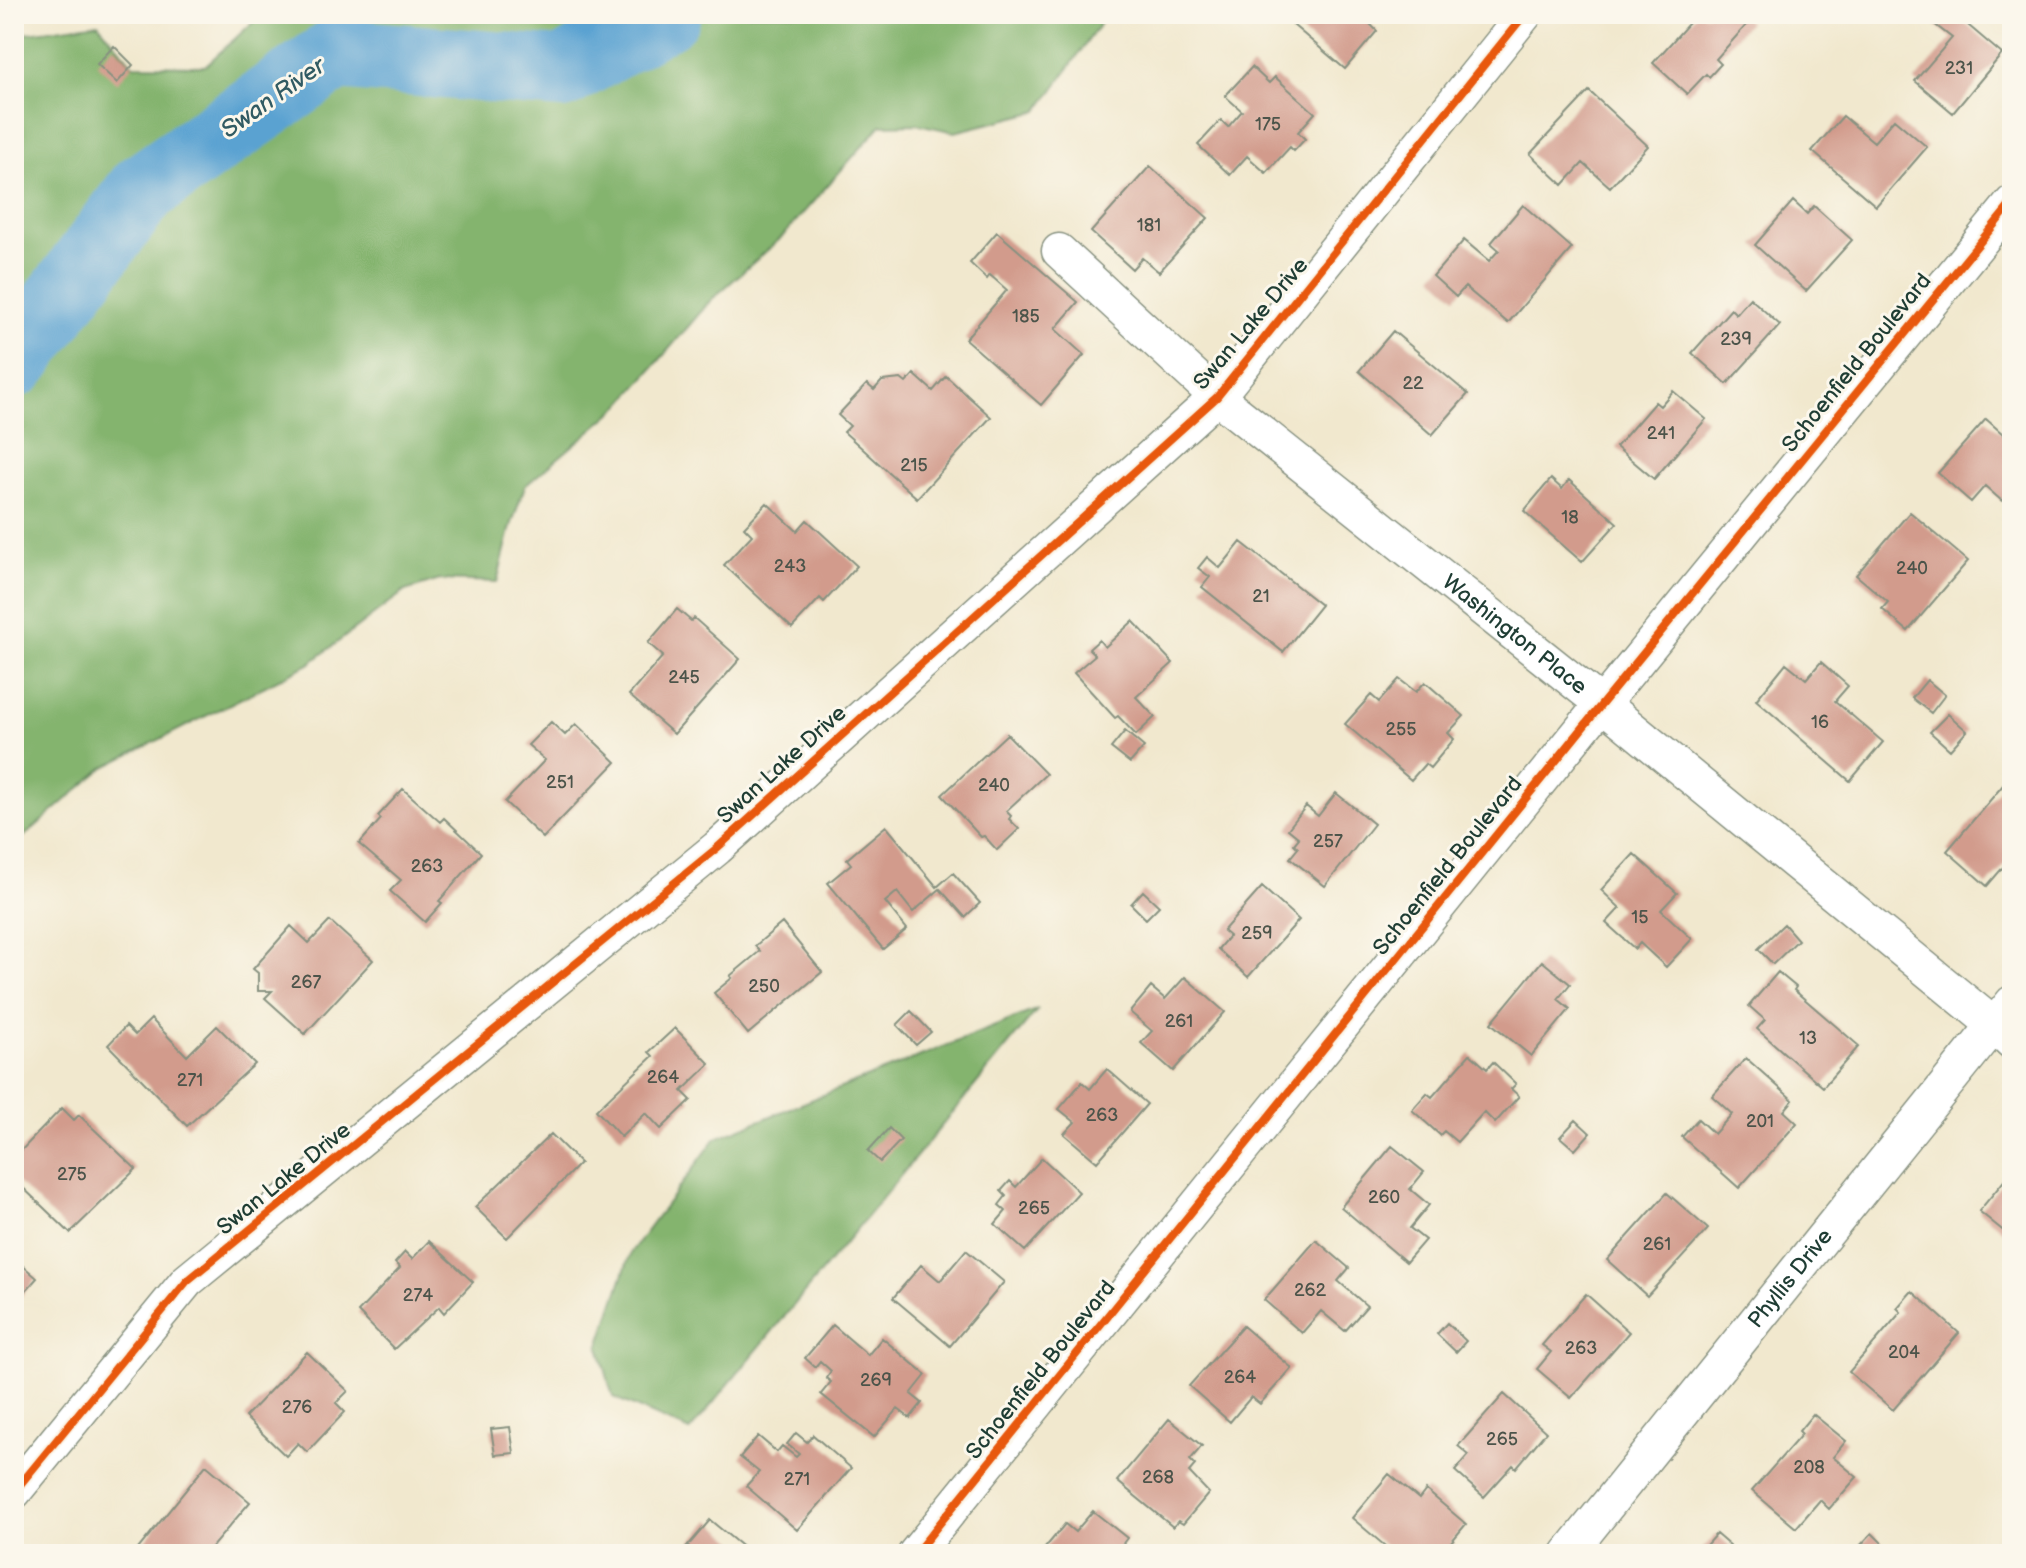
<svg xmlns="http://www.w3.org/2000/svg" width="2026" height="1568" font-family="'Balsamiq Sans',sans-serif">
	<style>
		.forest { fill: #84b46e; stroke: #527851; stroke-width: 2 }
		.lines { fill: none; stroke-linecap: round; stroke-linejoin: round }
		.river { stroke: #5aa2d1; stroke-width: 72 }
		.building { fill: #d29b8c }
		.minor-casing { stroke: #889281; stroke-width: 37 }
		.minor { stroke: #fff; stroke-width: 34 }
		.cycleway-casing { stroke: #fbf7ec; stroke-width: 13 }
		.cycleway { stroke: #e8590c; stroke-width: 8 }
		.labels { text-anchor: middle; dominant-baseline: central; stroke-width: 6; stroke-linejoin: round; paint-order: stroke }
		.number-label { font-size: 18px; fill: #4c544a }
		.street-label { font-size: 22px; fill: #1f3d34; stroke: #fbf7ec }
		.water-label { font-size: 24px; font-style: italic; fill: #315b63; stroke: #fbf7ec }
	</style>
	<rect width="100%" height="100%" fill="#fbf7ec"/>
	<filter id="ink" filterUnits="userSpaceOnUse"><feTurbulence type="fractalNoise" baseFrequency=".0125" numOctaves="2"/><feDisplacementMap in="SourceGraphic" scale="16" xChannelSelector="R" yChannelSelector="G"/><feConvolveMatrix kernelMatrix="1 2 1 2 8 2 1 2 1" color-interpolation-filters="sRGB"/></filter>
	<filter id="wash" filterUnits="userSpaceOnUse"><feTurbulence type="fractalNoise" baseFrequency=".006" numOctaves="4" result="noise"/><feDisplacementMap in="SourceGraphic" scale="32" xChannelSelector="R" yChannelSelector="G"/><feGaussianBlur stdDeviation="1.8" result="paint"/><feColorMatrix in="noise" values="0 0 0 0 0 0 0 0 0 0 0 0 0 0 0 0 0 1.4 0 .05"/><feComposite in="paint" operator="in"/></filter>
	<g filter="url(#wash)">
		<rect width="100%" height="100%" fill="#f1e8ce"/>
		<path class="forest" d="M262,14H1107L1038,111L955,132L918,124L881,125L781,238L711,300L621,405L525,486L511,526L497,582L440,580L405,591L309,664L103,768L14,845V35L98,23L133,65L205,66Z
			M1038,1009L690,1431L613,1397L599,1346L631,1252L716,1138Z"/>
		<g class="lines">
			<path class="river" d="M14,362L143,189L336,54L562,73L665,14"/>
		</g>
		<g id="blocks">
			<path class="building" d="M1280,14H1378L1370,24L1377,31L1345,69Z
				M1697,14H1740L1749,22L1716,59L1721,64L1709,77L1706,74L1687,94L1653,63Z
				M1941,14H1955L2002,54L1953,113L1915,81L1952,38L1933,23Z
				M114,46L133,65L117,83L97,64Z
				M1252,67L1269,83L1275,77L1315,113L1298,132L1305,139L1294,151L1290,147L1266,173L1247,156L1230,175L1198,145L1221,120L1228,127L1242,111L1225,96Z
				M1589,91L1648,146L1610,187L1583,163L1563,185L1530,154Z
				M1843,116L1874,142L1894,119L1927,147L1876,206L1812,151Z
				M1150,166L1208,218L1159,272L1142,258L1132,269L1091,232Z
				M1793,201L1807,214L1814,206L1852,240L1806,291L1755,245Z
				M1523,205L1572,248L1508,323L1465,287L1456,297L1433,276L1464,240L1489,261L1499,250L1491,243Z
				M997,232L1078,302L1055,329L1084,355L1041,405L965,339L1007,290L990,275L987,279L970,263Z
				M1750,298L1780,325L1727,384L1692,353L1731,309L1736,314Z
				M1393,331L1468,394L1432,435L1359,371Z
				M914,374L933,391L946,376L991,417L917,498L844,432L850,426L838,415L867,384L874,390L882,381L901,379L906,383Z
				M1673,391L1706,419L1654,479L1616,447L1655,402L1660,406Z
				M1986,419L2012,442V490L2002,501L1985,486L1971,502L1938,473Z
				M1551,479L1562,489L1569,480L1617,523L1582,562L1524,511Z
				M767,503L797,531L807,520L857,566L824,602L820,598L792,628L724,565L752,535L744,527Z
				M1910,512L1968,561L1908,631L1882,609L1888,602L1856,575Z
				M1241,542L1321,605L1283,652L1202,587L1210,577L1198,568L1207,557L1220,568Z
				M677,609L691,621L694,618L740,659L674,734L629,695L663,656L648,643Z
				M1133,621L1173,663L1136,697L1155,717L1136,735L1118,716L1115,718L1074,673L1095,655L1089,649L1099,640L1105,647Z
				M1821,662L1848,686L1835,701L1883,742L1850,781L1756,700L1786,663L1806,679Z
				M1399,679L1416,692L1425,682L1464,716L1448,733L1454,739L1430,768L1425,764L1411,780L1345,724L1371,695L1379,702Z
				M1927,680L1945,695L1931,713L1912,698Z
				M1948,714L1967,731L1950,750L1930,732Z
				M551,722L565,735L576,724L616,762L543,838L505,802L545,760L528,745Z
				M1125,731L1144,747L1130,763L1111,748Z
				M1007,734L1046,774L1006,811L1011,816L1009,819L1019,829L997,850L984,836L981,837L942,795Z
				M2009,778L2012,781V857L1987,886L1947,851Z
				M403,789L440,822L444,818L481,853L439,901L442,903L425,922L390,891L401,880L359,844L381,819L378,816Z
				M1336,793L1374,824L1325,886L1290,858L1298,848L1294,844L1299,838L1288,829L1306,806L1318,816Z
				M886,826L937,887L953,873L980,903L965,917L940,889L913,912L897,892L885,902L907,929L883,949L828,883L851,864L847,859Z
				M1634,854L1677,893L1661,910L1692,939L1666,967L1640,943L1635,949L1606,923L1620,908L1601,890Z
				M1262,887L1299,920L1248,977L1218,949L1229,936L1223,931Z
				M1143,891L1159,906L1146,919L1131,904Z
				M330,921L373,960L305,1034L265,998L272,991H258V973L253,969L291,926L309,943Z
				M782,923L822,972L748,1034L714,993L732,978L730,976L760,951L755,946Z
				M1784,924L1798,940L1773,964L1758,949Z
				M1542,961L1570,984L1558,999L1570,1009L1531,1056L1491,1023Z
				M1778,972L1796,987L1794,990L1859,1046L1823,1087L1757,1029L1765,1020L1749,1006Z
				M1185,977L1225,1012L1173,1071L1141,1043L1152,1031L1130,1012L1151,987L1165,999Z
				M911,1011L931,1032L916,1045L897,1025Z
				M151,1019L187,1056L217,1026L255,1064L187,1126L108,1045L126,1026L135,1035Z
				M675,1028L710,1064L682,1091L691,1100L661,1129L646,1113L621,1137L596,1110L653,1056L649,1052Z
				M1470,1054L1487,1069L1493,1062L1516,1084L1511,1089L1519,1096L1495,1123L1484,1112L1457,1142L1444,1131L1440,1135L1412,1110L1427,1093L1432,1097Z
				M1746,1058L1793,1100L1784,1111L1797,1123L1739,1188L1682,1137L1698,1119L1714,1134L1732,1114L1712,1096Z
				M1107,1069L1147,1104L1097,1162L1064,1134L1075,1122L1059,1109L1082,1082L1090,1089Z
				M62,1108L74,1120L79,1115L136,1169L70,1233L14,1179V1158Z
				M1576,1120L1590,1133L1575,1150L1560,1137Z
				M889,1128L901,1140L880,1162L868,1151Z
				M551,1134L580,1163L507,1238L475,1207Z
				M1392,1146L1424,1172L1410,1189L1429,1205L1410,1228L1425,1240L1406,1262L1341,1207Z
				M1042,1158L1079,1192L1025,1251L995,1224L1006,1211L999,1205L1006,1196L1001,1191L1010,1181L1016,1187Z
				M2012,1171V1238L1979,1211Z
				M1667,1193L1708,1229L1647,1296L1607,1260Z
				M1316,1240L1349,1268L1338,1281L1367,1306L1345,1331L1321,1311L1302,1333L1264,1300Z
				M429,1241L473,1282L444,1313L439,1307L394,1349L358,1312L400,1268L395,1263L405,1252L412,1259Z
				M966,1250L1004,1282L950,1346L893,1298L921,1265L940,1281Z
				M14,1258L37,1278L14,1304Z
				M1912,1291L1959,1333L1893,1410L1849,1372L1901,1312L1897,1308Z
				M1586,1294L1629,1332L1571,1398L1537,1369L1551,1352L1542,1345Z
				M1447,1323L1466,1341L1456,1352L1437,1334Z
				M833,1325L868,1355L882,1338L926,1375L911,1394L922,1403L910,1418L898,1409L874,1437L821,1394L831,1382L826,1378L831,1371L820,1361L815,1367L805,1358Z
				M1243,1326L1292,1368L1260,1404L1251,1397L1230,1422L1189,1386Z
				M307,1352L348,1391L336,1403L345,1412L307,1452L298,1443L286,1456L245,1417Z
				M1504,1394L1546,1432L1516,1468L1513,1465L1484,1497L1455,1471L1469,1455L1458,1446Z
				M1813,1414L1846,1441L1833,1457L1857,1477L1829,1509L1820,1500L1796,1528L1752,1491L1802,1434L1799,1431Z
				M1169,1419L1202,1446L1190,1460L1195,1465L1189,1472L1209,1493L1183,1524L1178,1521L1173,1527L1117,1481Z
				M510,1427L514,1453L495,1455L491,1429Z
				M796,1433L807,1442L813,1435L851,1468L797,1530L746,1486L759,1472L740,1457L758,1436L777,1452L782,1446L796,1457L799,1454L787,1444Z
				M206,1465L250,1502L206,1554H134Z
				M1389,1474L1419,1499L1426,1490L1466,1524L1451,1542L1458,1549L1454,1554H1388L1391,1551L1352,1518Z
				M1093,1511L1127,1538L1115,1554H1052L1045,1548L1065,1524L1075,1532Z
				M710,1520L751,1554H681Z
				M1872,1533L1884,1545L1875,1554H1862L1857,1549Z
				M1716,1534L1739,1554H1698Z"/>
		</g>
	</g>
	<g filter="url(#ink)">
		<use href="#blocks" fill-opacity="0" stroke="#889281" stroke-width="2"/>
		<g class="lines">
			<defs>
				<g id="minor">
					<path id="s1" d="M1059,251L1217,397L1602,704L1994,1025L2012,1042"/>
					<path d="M14,1492L187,1281L717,848L1217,397L1525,14"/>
					<path d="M915,1554L1602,704L2012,203"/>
					<path id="s2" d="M1568,1554L2012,1003"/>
				</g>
			</defs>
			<use href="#minor" class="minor-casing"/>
			<use href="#minor" class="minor"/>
			<defs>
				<path id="cycleway" d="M14,1492L187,1281L717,848L1217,397L1525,14
					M915,1554L1602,704L2012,203"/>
			</defs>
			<use href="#cycleway" class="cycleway-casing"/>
			<use href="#cycleway" class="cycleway"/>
		</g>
	</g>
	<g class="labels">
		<g class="number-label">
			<text x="1959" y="68">231</text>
			<text x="1268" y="124">175</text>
			<text x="1149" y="225">181</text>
			<text x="1026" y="316">185</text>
			<text x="1736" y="339">239</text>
			<text x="1413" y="383">22</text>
			<text x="1661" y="433">241</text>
			<text x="914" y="465">215</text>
			<text x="1570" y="517">18</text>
			<text x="790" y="566">243</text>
			<text x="1912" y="568">240</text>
			<text x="1261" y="596">21</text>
			<text x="684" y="677">245</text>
			<text x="1820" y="722">16</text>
			<text x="1401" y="729">255</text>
			<text x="560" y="782">251</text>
			<text x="994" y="785">240</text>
			<text x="1328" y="841">257</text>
			<text x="427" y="866">263</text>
			<text x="1640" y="917">15</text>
			<text x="1257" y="933">259</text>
			<text x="306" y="982">267</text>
			<text x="764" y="986">250</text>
			<text x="1179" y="1021">261</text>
			<text x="1808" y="1038">13</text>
			<text x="663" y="1077">264</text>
			<text x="190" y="1080">271</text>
			<text x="1102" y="1115">263</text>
			<text x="1760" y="1121">201</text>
			<text x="72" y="1174">275</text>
			<text x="1384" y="1197">260</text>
			<text x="1034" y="1208">265</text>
			<text x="1657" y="1244">261</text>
			<text x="1310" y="1290">262</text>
			<text x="418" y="1295">274</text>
			<text x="1581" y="1348">263</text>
			<text x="1904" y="1352">204</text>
			<text x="1240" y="1377">264</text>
			<text x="876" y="1380">269</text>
			<text x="297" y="1407">276</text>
			<text x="1502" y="1439">265</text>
			<text x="1809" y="1467">208</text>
			<text x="1158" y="1477">268</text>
			<text x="797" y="1479">271</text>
		</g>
		<g class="street-label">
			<text transform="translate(1251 324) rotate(-50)">Swan Lake Drive</text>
			<text transform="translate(1857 363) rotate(-51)">Schoenfield Boulevard</text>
			<text stroke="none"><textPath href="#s1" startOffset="596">Washington Place</textPath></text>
			<text transform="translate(782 765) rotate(-42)">Swan Lake Drive</text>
			<text transform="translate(1448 866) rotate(-51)">Schoenfield Boulevard</text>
			<text transform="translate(284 1179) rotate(-39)">Swan Lake Drive</text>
			<text stroke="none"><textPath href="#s2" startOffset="354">Phyllis Drive</textPath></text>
			<text transform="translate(1041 1370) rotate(-51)">Schoenfield Boulevard</text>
		</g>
		<g class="water-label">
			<text transform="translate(273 98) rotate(-35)">Swan River</text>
		</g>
	</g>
	<rect width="2026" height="1568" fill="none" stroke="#fbf7ec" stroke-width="48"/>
</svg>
